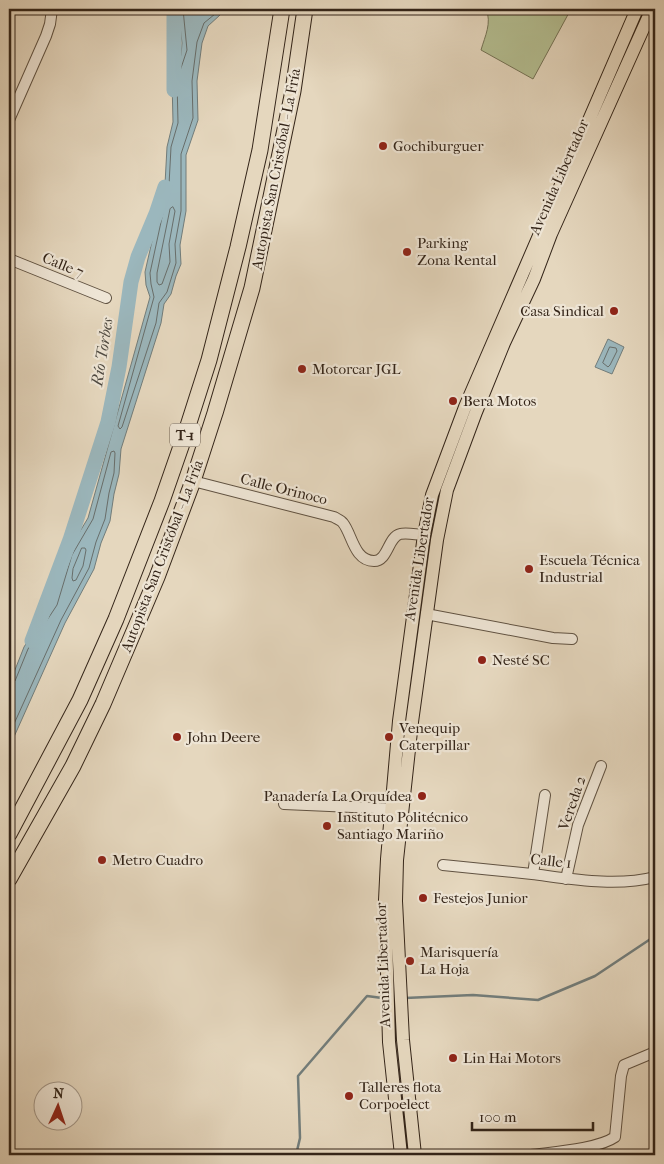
<svg xmlns="http://www.w3.org/2000/svg" width="664" height="1164" font-family="'IM FELL French Canon',serif">
	<style>
		.green { fill: #b4be91; stroke: #747255 }
		.water { fill: #9bb7bd; stroke: #727d7b }
		.lines { fill: none; stroke-linecap: round; stroke-linejoin: round }
		.shore { stroke: #686e6b; stroke-width: 1 }
		.stream { stroke: #727d7b; stroke-width: 2.5 }
		.river { stroke: #9bb7bd; stroke-width: 15 }
		.minor-casing { stroke: #605242; stroke-width: 12 }
		.major-casing { stroke: #342519; stroke-width: 14 }
		.highway-casing { stroke: #342519; stroke-width: 17 }
		.minor { stroke: #eee5d5; stroke-width: 10 }
		.major { stroke: #e5d7be; stroke-width: 12 }
		.highway { stroke: #e5d7be; stroke-width: 15 }
		.poi-dot { fill: #8f2418; stroke: #eee5d5; stroke-width: 2 }
		.labels { text-anchor: middle; dominant-baseline: central; stroke-width: 4.5; stroke-linejoin: round; paint-order: stroke }
		.shield { fill: #eee5d5; stroke: #6c5f51; stroke-width: 1 }
		.shield-label { font-size: 14px; font-weight: bold; fill: #342519 }
		.poi-label { font-size: 15px; fill: #342519; stroke: #eee5d5; text-anchor: start }
		.street-label { font-size: 15px; fill: #342519; stroke: #eee5d5 }
		.water-label { font-size: 16px; font-style: italic; fill: #4e4a42; stroke: #eee5d5 }
	</style>
	<rect width="100%" height="100%" fill="#e5d7be"/>
	<filter id="stains"><feTurbulence type="fractalNoise" baseFrequency=".004" numOctaves="4"/><feColorMatrix values="0 0 0 0 .2 0 0 0 0 .09 0 0 0 0 .02 0 0 0 .5 -.17"/></filter>
	<radialGradient id="worn" r=".72"><stop offset=".6" stop-color="#630" stop-opacity="0"/><stop offset="1" stop-color="#630" stop-opacity=".3"/></radialGradient>
	<path class="green" d="M486,9H571L533,79L481,50C485,36 492,23 486,9Z"/>
	<path class="water" d="M178,9H219L220,15L208,26L202,43L197,81L198,120L186,155V211L180,245L181,264L176,276L171,294L164,304L161,323L121,449L119,474L114,494L110,521L101,543L94,569L65,623L9,748V685L24,647L52,602L67,553L88,518L150,297L146,285L145,272L165,184L167,147L173,122L172,80L181,55L182,43Z
		M608,339L624,347L612,374L595,367Z"/>
	<g class="lines">
		<path class="shore" d="M183,9L187,50L177,80L178,123L171,147L169,185L150,273L151,284L154,297L118,426L120,429L122,427L156,323L159,303L167,292L176,263L175,244L181,211V154L193,118L192,81L197,42L204,23L215,14V9
			M173,207L175,211L169,244L170,262L162,284L159,285L157,282V273L170,209Z
			M610,347L616,348L617,351L610,365L608,367L603,363Z
			M82,548H85L86,550L83,566L76,580L73,581L72,578L73,569Z
			M9,684L15,681L28,649L57,605L72,555L93,519L111,452L114,451L115,453L114,473L109,493L105,519L96,542L89,568L61,620L9,735"/>
		<path class="stream" d="M405,998L473,995L538,1000L595,976L655,936
			M296,1155L300,1138L298,1076L367,996L382,998"/>
		<path class="river" d="M174,90V9
			M32,641L70,540L108,422L119,367L131,282L138,257L156,214L165,187"/>
		<defs>
			<path id="minor" d="M9,120L46,36L50,24L52,9
				M9,259L106,298
				M193,481L334,517C337,519 341,520 343,523C352,534 354,561 374,561C388,561 388,537 400,534C407,532 417,535 424,535
				M426,614L553,638L572,639
				M284,804L398,809
				M443,865C473,868 502,871 532,874C572,879 616,887 655,877
				M533,874L545,795
				M566,879L578,825L601,766
				M531,1155C553,1152 598,1149 615,1137L621,1076L624,1065L655,1052"/>
			<path id="major" d="M401,1155L389,1042L385,900L387,859L399,721L424,535L432,495L465,407L637,9
				M415,1155L403,1040L396,901L397,860L412,722L437,540L447,490L476,412L504,343L534,279L551,234L652,9"/>
			<path id="highway" d="M9,834L80,700L116,619L162,501L186,432L209,360L238,247L260,150L282,9
				M9,879L73,766L103,704L157,577L193,481L215,413L252,288L293,91L305,9"/>
		</defs>
		<use href="#minor" class="minor-casing"/>
		<use href="#major" class="major-casing"/>
		<use href="#highway" class="highway-casing"/>
		<use href="#minor" class="minor"/>
		<use href="#major" class="major"/>
		<use href="#highway" class="highway"/>
	</g>
	<g class="poi-dot">
		<circle cx="383" cy="146" r="5"/>
		<circle cx="407" cy="252" r="5"/>
		<circle cx="614" cy="311" r="5"/>
		<circle cx="302" cy="369" r="5"/>
		<circle cx="453" cy="401" r="5"/>
		<circle cx="529" cy="569" r="5"/>
		<circle cx="482" cy="660" r="5"/>
		<circle cx="177" cy="737" r="5"/>
		<circle cx="389" cy="737" r="5"/>
		<circle cx="422" cy="796" r="5"/>
		<circle cx="327" cy="826" r="5"/>
		<circle cx="102" cy="860" r="5"/>
		<circle cx="423" cy="898" r="5"/>
		<circle cx="410" cy="961" r="5"/>
		<circle cx="453" cy="1058" r="5"/>
		<circle cx="349" cy="1096" r="5"/>
	</g>
	<g class="labels">
		<rect class="shield" x="170" y="423.5" width="30" height="23" rx="4"/>
		<g class="shield-label">
			<text x="185" y="435">T-1</text>
		</g>
		<g class="poi-label">
			<text x="393" y="146">Gochiburguer</text>
			<text x="417" y="243">Parking<tspan x="417" dy="17">Zona Rental</tspan></text>
			<text x="604" y="311" text-anchor="end">Casa Sindical</text>
			<text x="312" y="369">Motorcar JGL</text>
			<text x="463" y="401">Bera Motos</text>
			<text x="539" y="560">Escuela Técnica<tspan x="539" dy="17">Industrial</tspan></text>
			<text x="492" y="660">Nesté SC</text>
			<text x="399" y="728">Venequip<tspan x="399" dy="17">Caterpillar</tspan></text>
			<text x="187" y="737">John Deere</text>
			<text x="412" y="796" text-anchor="end">Panadería La Orquídea</text>
			<text x="337" y="817">Instituto Politécnico<tspan x="337" dy="17">Santiago Mariño</tspan></text>
			<text x="112" y="860">Metro Cuadro</text>
			<text x="433" y="898">Festejos Junior</text>
			<text x="420" y="952">Marisquería<tspan x="420" dy="17">La Hoja</tspan></text>
			<text x="463" y="1058">Lin Hai Motors</text>
			<text x="359" y="1087">Talleres flota<tspan x="359" dy="17">Corpoelect</tspan></text>
		</g>
		<g class="street-label">
			<text transform="translate(276 169) rotate(-79)">Autopista San Cristóbal - La Fría</text>
			<text transform="translate(559 177) rotate(-66)">Avenida Libertador</text>
			<text transform="translate(63 265) rotate(22)">Calle 7</text>
			<text transform="translate(284 489) rotate(14)">Calle Orinoco</text>
			<text transform="translate(162 556) rotate(-69)">Autopista San Cristóbal - La Fría</text>
			<text transform="translate(419 559) rotate(-81)">Avenida Libertador</text>
			<text transform="translate(572 803) rotate(-71)">Vereda 2</text>
			<text transform="translate(551 861) rotate(6)">Calle 1</text>
			<text transform="translate(383 965) rotate(-92)">Avenida Libertador</text>
		</g>
		<g class="water-label">
			<text transform="translate(102 352) rotate(-81)">Río Torbes</text>
		</g>
	</g>
	<rect width="664" height="1164" fill="none" stroke="#e5d7be" stroke-width="30"/>
	<rect x="10" y="10" width="644" height="1144" fill="none" stroke="#342519" stroke-width="2.5"/>
	<rect x="15" y="15" width="634" height="1134" fill="none" stroke="#342519"/>
	<g transform="translate(58 1106) rotate(3)"><circle r="24" fill="#eee5d5" stroke="#a4988a"/>
	<path d="M0-4L9 19L0 12L-9 19Z" fill="#8f2418"/>
	<text y="-8" font-size="14" font-weight="bold" text-anchor="middle" fill="#342519">N</text>
	</g>
	<path d="M472 1122v8h121v-8" fill="none" stroke="#342519" stroke-width="2.5"/>
	<text x="479" y="1122" font-size="15" fill="#342519" stroke="#eee5d5" stroke-width="4" paint-order="stroke">100 m</text>
	<rect width="100%" height="100%" filter="url(#stains)"/>
	<rect width="100%" height="100%" fill="url(#worn)"/>
</svg>
